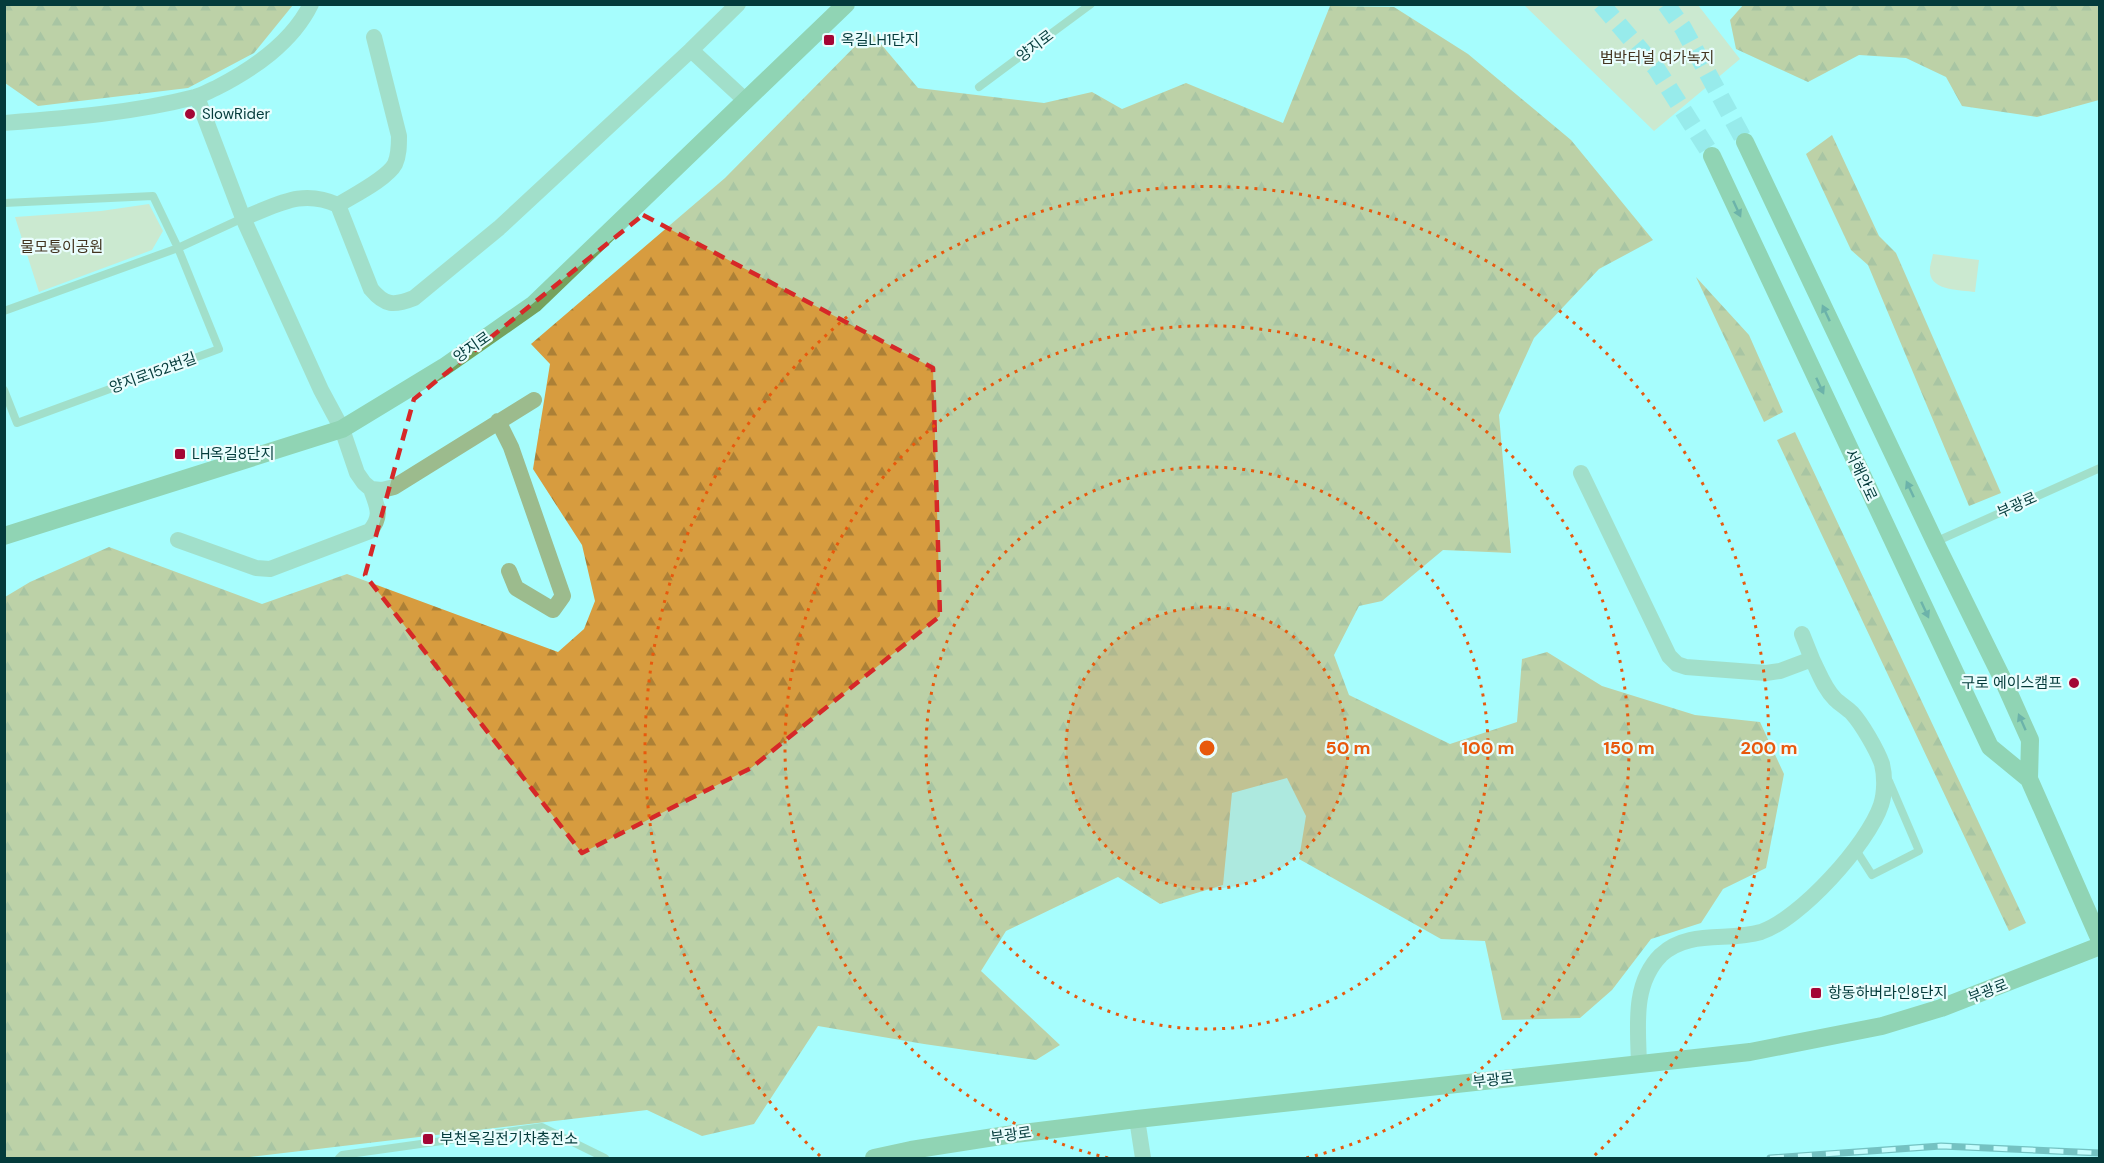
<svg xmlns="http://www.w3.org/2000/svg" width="2104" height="1163" font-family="'DM Sans','Noto Sans KR',sans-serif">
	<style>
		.forest { fill: url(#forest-firs) }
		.park { fill: #f8d09a }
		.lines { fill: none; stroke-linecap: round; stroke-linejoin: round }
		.secondary-tunnel { stroke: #86d6d6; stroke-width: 18; stroke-dasharray: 18 9; stroke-linecap: butt }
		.lane { stroke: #9cbb8d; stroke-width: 8 }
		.street { stroke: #9cbb8d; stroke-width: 16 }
		.secondary { stroke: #75a25c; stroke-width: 18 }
		.rail-casing { stroke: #397b7b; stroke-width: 7 }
		.rail { stroke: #e9fdfd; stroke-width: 4.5; stroke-dasharray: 14; stroke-linecap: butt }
		.oneway { fill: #265a45 }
		.marked { fill: none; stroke: #d62828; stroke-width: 4.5; stroke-dasharray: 12 8; stroke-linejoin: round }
		.ring { fill: none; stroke: #e8590c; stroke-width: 3; stroke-dasharray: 3 6 }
		.poi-dot { fill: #a40635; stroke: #e9fdfd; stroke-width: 2 }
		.labels { text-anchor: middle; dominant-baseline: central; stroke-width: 4.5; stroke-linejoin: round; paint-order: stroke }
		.poi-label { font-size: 15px; fill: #043b3b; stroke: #e9fdfd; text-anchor: start }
		.street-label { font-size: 15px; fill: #043b3b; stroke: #e9fdfd }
		.park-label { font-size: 15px; fill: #433420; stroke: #e9fdfd }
		.centre { fill: #e8590c; stroke: #e9fdfd; stroke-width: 3 }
		.ring-label { font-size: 18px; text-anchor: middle; font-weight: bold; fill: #e8590c; stroke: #e9fdfd; stroke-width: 4.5; stroke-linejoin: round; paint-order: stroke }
	</style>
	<defs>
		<pattern id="forest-firs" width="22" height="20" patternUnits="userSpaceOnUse" patternTransform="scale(1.5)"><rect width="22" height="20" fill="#d79c3f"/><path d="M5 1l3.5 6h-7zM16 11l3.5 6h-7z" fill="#ac8036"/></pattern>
	</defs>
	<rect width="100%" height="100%" fill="#a6fdfd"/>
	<path class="forest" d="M5,4H293V5L254,53L188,88L38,106L5,83Z
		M1744,4L2099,5V100L2037,117L1962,106L1946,77L1906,58L1859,55L1808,82L1736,49L1730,20Z
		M1330,6L1394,7L1468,54L1571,140L1653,240L1599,269L1534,338L1499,415L1511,553L1443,550L1382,601L1359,606L1334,655L1349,695L1450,744L1517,722L1522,659L1547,652L1602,686L1695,715L1760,722L1784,774L1766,868L1723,889L1701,923L1651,939L1612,990L1580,1018L1502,1020L1485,941L1441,939L1299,859L1306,816L1287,778L1232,793L1223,885L1160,904L1118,877L1006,931L981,971L1060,1045L1036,1060L924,1044L818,1026L754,1124L702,1136L647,1110L241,1158H5V597L30,582L109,547L262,604L347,574L558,652L584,629L595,601L582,545L533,469L550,364L531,344L725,178L870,31L918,88L1044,103L1092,92L1122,109L1186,83L1283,123Z
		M1832,135L1879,236L1896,253L2001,493L1969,506L1868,265L1851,250L1806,154Z
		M1696,277L1749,335L1783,412L1764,422Z
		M1795,432L2026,923L2009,931L1777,440Z"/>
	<path class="park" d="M1524,5H1698L1740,59L1654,131Z
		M149,204L163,231L152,250L39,292L15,217L101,211Z
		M1933,254L1979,260L1975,292C1961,290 1932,291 1930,273C1929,267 1932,260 1933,254Z"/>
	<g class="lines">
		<path class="secondary-tunnel" d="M1601,4L1656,68L1712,156
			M1666,4L1683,28L1745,142"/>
		<path class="lane" d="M979,87L1091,4
			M4,203L153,196L178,248L219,349L17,423L4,390
			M4,311L178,248L243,218
			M1935,542L2100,468
			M1856,850L1872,875L1919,851L1889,781
			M339,1158L342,1155L542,1127L605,1158"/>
		<path class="street" d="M691,50L745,100
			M197,97L243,218L321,390L342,429L357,473L364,483L371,489L382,490L394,487L534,400
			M4,123C68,118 133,113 195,97C202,95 209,91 216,88C253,69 292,43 311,4
			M338,205L371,289C385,306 394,306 414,298L499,228L691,50L738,4
			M243,218C278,205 301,188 338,205C352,196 387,179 395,164C399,155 399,146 399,136L374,37
			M498,421L511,447L563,596L553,610L516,588L509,571
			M1581,473L1669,656L1677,664L1686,667L1766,673L1780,671L1812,659C1819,673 1824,688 1835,699C1840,704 1847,708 1852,713C1862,724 1877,750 1882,764C1885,776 1885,793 1881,805C1868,844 1800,919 1761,932C1728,942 1689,929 1661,955C1632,984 1638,1027 1639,1064
			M178,540L256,568L270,569L370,531C383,515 377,507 371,489
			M1802,634L1812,659
			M1137,1119L1143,1158"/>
		<path class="secondary" d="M1745,142L1935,542L2004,682L2030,740L2029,779L2100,940
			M1712,156L1990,747L2029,779
			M4,536L342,429L444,367L534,304L846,4
			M874,1158L911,1150L1007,1135L1137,1119L1750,1052L1882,1026L1941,1008L2100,946"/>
		<defs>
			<path id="rail" d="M1770,1158L1941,1146L2100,1153"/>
		</defs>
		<use href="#rail" class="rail-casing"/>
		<use href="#rail" class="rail"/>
	</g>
	<defs><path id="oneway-solid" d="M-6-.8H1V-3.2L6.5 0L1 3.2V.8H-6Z" transform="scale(1.5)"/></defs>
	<g class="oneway">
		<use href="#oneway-solid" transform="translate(1737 209) rotate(65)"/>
		<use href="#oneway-solid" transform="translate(1826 313) rotate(-115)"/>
		<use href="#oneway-solid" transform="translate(1820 386) rotate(65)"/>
		<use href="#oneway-solid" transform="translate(1910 489) rotate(-115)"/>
		<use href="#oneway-solid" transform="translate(1925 610) rotate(65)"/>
		<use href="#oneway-solid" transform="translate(2022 722) rotate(-114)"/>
	</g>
	<path d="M0 0H2104V1163H0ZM643,215L933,368L940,616L751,768L582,853L365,575L414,399Z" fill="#a6fdfd" fill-opacity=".55" fill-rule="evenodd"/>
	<path class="marked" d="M643,215L933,368L940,616L751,768L582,853L365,575L414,399Z"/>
	<circle cx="1207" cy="748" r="141" fill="#e8590c" fill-opacity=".12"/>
	<g class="ring">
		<circle cx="1207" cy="748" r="141"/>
		<circle cx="1207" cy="748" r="281"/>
		<path d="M1108 1158A422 422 0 1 1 1306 1158"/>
		<path d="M820 1156A562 562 0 1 1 1594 1156"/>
	</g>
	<g class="poi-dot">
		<rect x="823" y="34" width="12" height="12" rx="3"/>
		<circle cx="190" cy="114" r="6"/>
		<rect x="174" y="448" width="12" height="12" rx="3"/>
		<circle cx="2074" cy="683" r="6"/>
		<rect x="1810" y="987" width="12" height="12" rx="3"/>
		<rect x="422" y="1133" width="12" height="12" rx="3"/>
	</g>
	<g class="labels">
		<g class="poi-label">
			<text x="841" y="40">옥길LH1단지</text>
			<text x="202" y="114">SlowRider</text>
			<text x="192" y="454">LH옥길8단지</text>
			<text x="2062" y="683" text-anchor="end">구로 에이스캠프</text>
			<text x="1828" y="993">항동하버라인8단지</text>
			<text x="440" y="1139">부천옥길전기차충전소</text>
		</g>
		<g class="street-label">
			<text transform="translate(1035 46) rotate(-37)">양지로</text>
			<text transform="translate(472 347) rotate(-35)">양지로</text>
			<text transform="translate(153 373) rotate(-20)">양지로152번길</text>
			<text transform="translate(1861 475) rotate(65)">서해안로</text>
			<text transform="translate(2017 505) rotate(-24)">부광로</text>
			<text transform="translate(1988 991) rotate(-21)">부광로</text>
			<text transform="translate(1493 1080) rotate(-6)">부광로</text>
			<text transform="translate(1011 1135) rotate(-8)">부광로</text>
		</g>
		<g class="park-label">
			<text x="1657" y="58">범박터널 여가녹지</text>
			<text x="62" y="247">물모퉁이공원</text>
		</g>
	</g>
	<circle cx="1207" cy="748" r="9" class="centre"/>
	<g class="ring-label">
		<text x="1348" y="754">50 m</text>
		<text x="1488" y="754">100 m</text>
		<text x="1629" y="754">150 m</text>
		<text x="1769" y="754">200 m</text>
	</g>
	<rect width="2104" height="1163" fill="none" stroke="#043b3b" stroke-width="12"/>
</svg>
